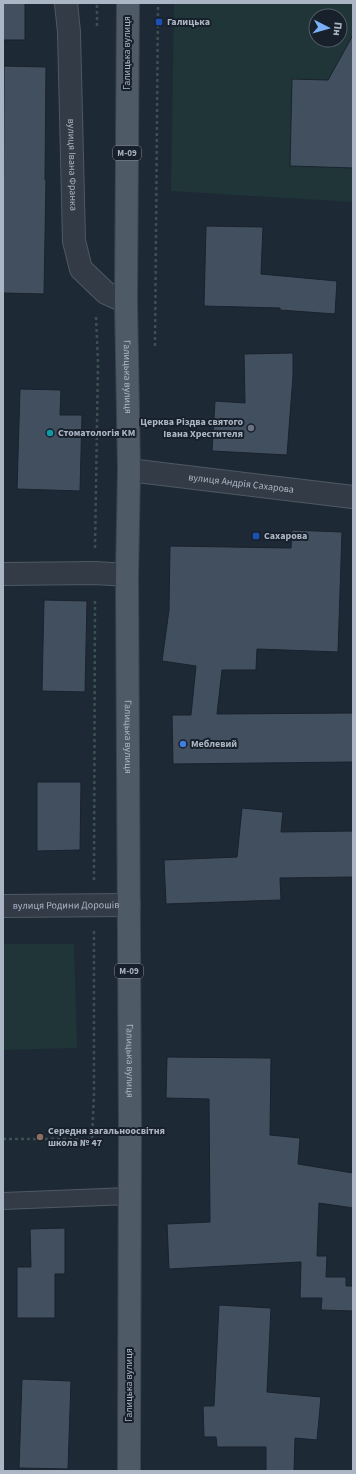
<svg xmlns="http://www.w3.org/2000/svg" width="356" height="1474" font-family="'Source Sans 3',sans-serif">
	<style>
		.green { fill: #203537; fill-rule: evenodd }
		.building { fill: #414f5e; stroke: #19222d }
		.lines { fill: none; stroke-linecap: round; stroke-linejoin: round }
		.service-casing { stroke: #4f5965; stroke-width: 18 }
		.minor-casing { stroke: #4f5965; stroke-width: 24 }
		.tertiary-casing { stroke: #4f5965; stroke-width: 24 }
		.primary-casing { stroke: #3b4450; stroke-width: 24 }
		.path { stroke: #3b5151; stroke-width: 2.5; stroke-dasharray: 3 3; stroke-linecap: butt }
		.service { stroke: #323b46; stroke-width: 16 }
		.minor { stroke: #323b46; stroke-width: 22 }
		.tertiary { stroke: #323b46; stroke-width: 22 }
		.primary { stroke: #4f5a67; stroke-width: 22 }
		.transit-dot { fill: #1a4fb4; stroke: #18202b; stroke-width: 1.5 }
		.worship-dot { fill: #6b7280; stroke: #18202b; stroke-width: 1.5 }
		.culture-dot { fill: #0f9aa8; stroke: #18202b; stroke-width: 1.5 }
		.shop-dot { fill: #3f7fe0; stroke: #18202b; stroke-width: 1.5 }
		.education-dot { fill: #8d6e63; stroke: #18202b; stroke-width: 1.5 }
		.labels { text-anchor: middle; dominant-baseline: central; stroke-width: 4; stroke-linejoin: round; paint-order: stroke }
		.shield { fill: #18202b; stroke: #7f8996; stroke-width: 1 }
		.shield-label { font-size: 9px; font-weight: bold; fill: #abb6c4 }
		.poi-label { font-size: 10px; font-weight: bold; fill: #abb6c4; stroke: #18202b; text-anchor: start }
		.street-label { font-size: 10px; fill: #abb6c4; stroke: #18202b }
	</style>
	<rect width="100%" height="100%" fill="#1e2936"/>
	<path class="green" d="M174,3H353V202L171,191ZM316,16H340V40H316Z
		M3,944H74L77,1048L3,1050Z"/>
	<path class="building" d="M3,3H25V40H3Z
		M353,35V168L290,166L292,79L328,80Z
		M4,66L46,67L45,180H46L44,294L3,293Z
		M206,226L263,227L261,274L337,281L335,314L280,310V308L204,306Z
		M293,353V376L287,455L212,451L215,401L245,403L244,354Z
		M20,389L61,390L60,415H82L80,491L17,489Z
		M292,530L342,532L338,652L257,649L256,670H222L217,714L353,713V762L173,764L172,715H191L196,666L162,661L169,610L170,546L291,548Z
		M44,600L87,601L85,692L42,691Z
		M37,782H81L80,850L37,851Z
		M242,808L283,812L281,832L353,831V877L280,878L281,900L166,904L164,860L237,857Z
		M167,1057L271,1058L270,1135L300,1138L298,1164L353,1173V1208L319,1203L317,1256H327L326,1277H346V1286H353V1311L321,1310L322,1298H300L301,1262L169,1269L167,1224L210,1222L209,1099L166,1098Z
		M65,1228V1274H55V1318H17V1267H31L30,1229Z
		M219,1305L271,1308L267,1392L321,1397L317,1440L295,1438L294,1471H266V1447H217L216,1437H204L203,1406H214Z
		M22,1379L71,1381L68,1469L19,1468Z"/>
	<g class="lines">
		<defs>
			<path id="service" d="M3,1201L129,1196"/>
			<g id="minor">
				<path id="s1" d="M129,470L353,497"/>
				<path d="M3,574L95,573L127,575"/>
				<path id="s2" d="M3,906L129,905"/>
			</g>
			<g id="tertiary">
				<path id="s3" d="M66,3L69,32L74,241L81,269L106,293L126,302"/>
			</g>
			<g id="primary">
				<path id="s4" d="M128,3L126,302L129,470L127,575L130,1125L129,1471"/>
			</g>
		</defs>
		<use href="#service" class="service-casing"/>
		<use href="#minor" class="minor-casing"/>
		<use href="#tertiary" class="tertiary-casing"/>
		<use href="#primary" class="primary-casing"/>
		<path class="path" d="M97,26V3
			M155,346L158,3
			M95,548L98,362L96,317
			M94,880L95,599
			M3,1139H92L94,1094V931"/>
		<use href="#service" class="service"/>
		<use href="#minor" class="minor"/>
		<use href="#tertiary" class="tertiary"/>
		<use href="#primary" class="primary"/>
	</g>
	<g class="transit-dot">
		<rect x="155" y="18" width="8" height="8" rx="2"/>
		<rect x="252" y="532" width="8" height="8" rx="2"/>
	</g>
	<circle class="worship-dot" cx="251" cy="428" r="4"/>
	<circle class="culture-dot" cx="50" cy="433" r="4"/>
	<circle class="shop-dot" cx="183" cy="744" r="4"/>
	<circle class="education-dot" cx="40" cy="1137" r="4"/>
	<g class="labels">
		<g class="shield">
			<rect x="113" y="146" width="28" height="14" rx="3"/>
			<rect x="115" y="964" width="28" height="14" rx="3"/>
		</g>
		<g class="shield-label">
			<text x="127" y="153">М-09</text>
			<text x="129" y="971">М-09</text>
		</g>
		<g class="poi-label">
			<text x="167" y="22">Галицька</text>
			<text x="243" y="422" text-anchor="end">Церква Різдва святого<tspan x="243" dy="12">Івана Хрестителя</tspan></text>
			<text x="58" y="433">Стоматологія KM</text>
			<text x="264" y="536">Сахарова</text>
			<text x="191" y="744">Меблевий</text>
			<text x="48" y="1131">Середня загальноосвітня<tspan x="48" dy="12">школа № 47</tspan></text>
		</g>
		<g class="street-label">
			<text transform="translate(127 53) rotate(-90)">Галицька вулиця</text>
			<text stroke="none"><textPath href="#s3" startOffset="162">вулиця Івана Франка</textPath></text>
			<text stroke="none"><textPath href="#s4" startOffset="374">Галицька вулиця</textPath></text>
			<text stroke="none"><textPath href="#s1" startOffset="113">вулиця Андрія Сахарова</textPath></text>
			<text stroke="none"><textPath href="#s4" startOffset="734">Галицька вулиця</textPath></text>
			<text stroke="none"><textPath href="#s2" startOffset="63">вулиця Родини Дорошів</textPath></text>
			<text stroke="none"><textPath href="#s4" startOffset="1058">Галицька вулиця</textPath></text>
			<text transform="translate(129 1385) rotate(-90)">Галицька вулиця</text>
		</g>
	</g>
	<rect width="356" height="1474" fill="none" stroke="#abb6c4" stroke-width="8"/>
	<g transform="translate(328 28) rotate(96)"><circle r="19" fill="#18202b" stroke="#535c68"/>
	<path d="M0-3L7 15L0 10L-7 15Z" fill="#7ab1fa"/>
	<text y="-6" font-size="11" font-weight="bold" text-anchor="middle" fill="#abb6c4">Пн</text>
	</g>
</svg>
